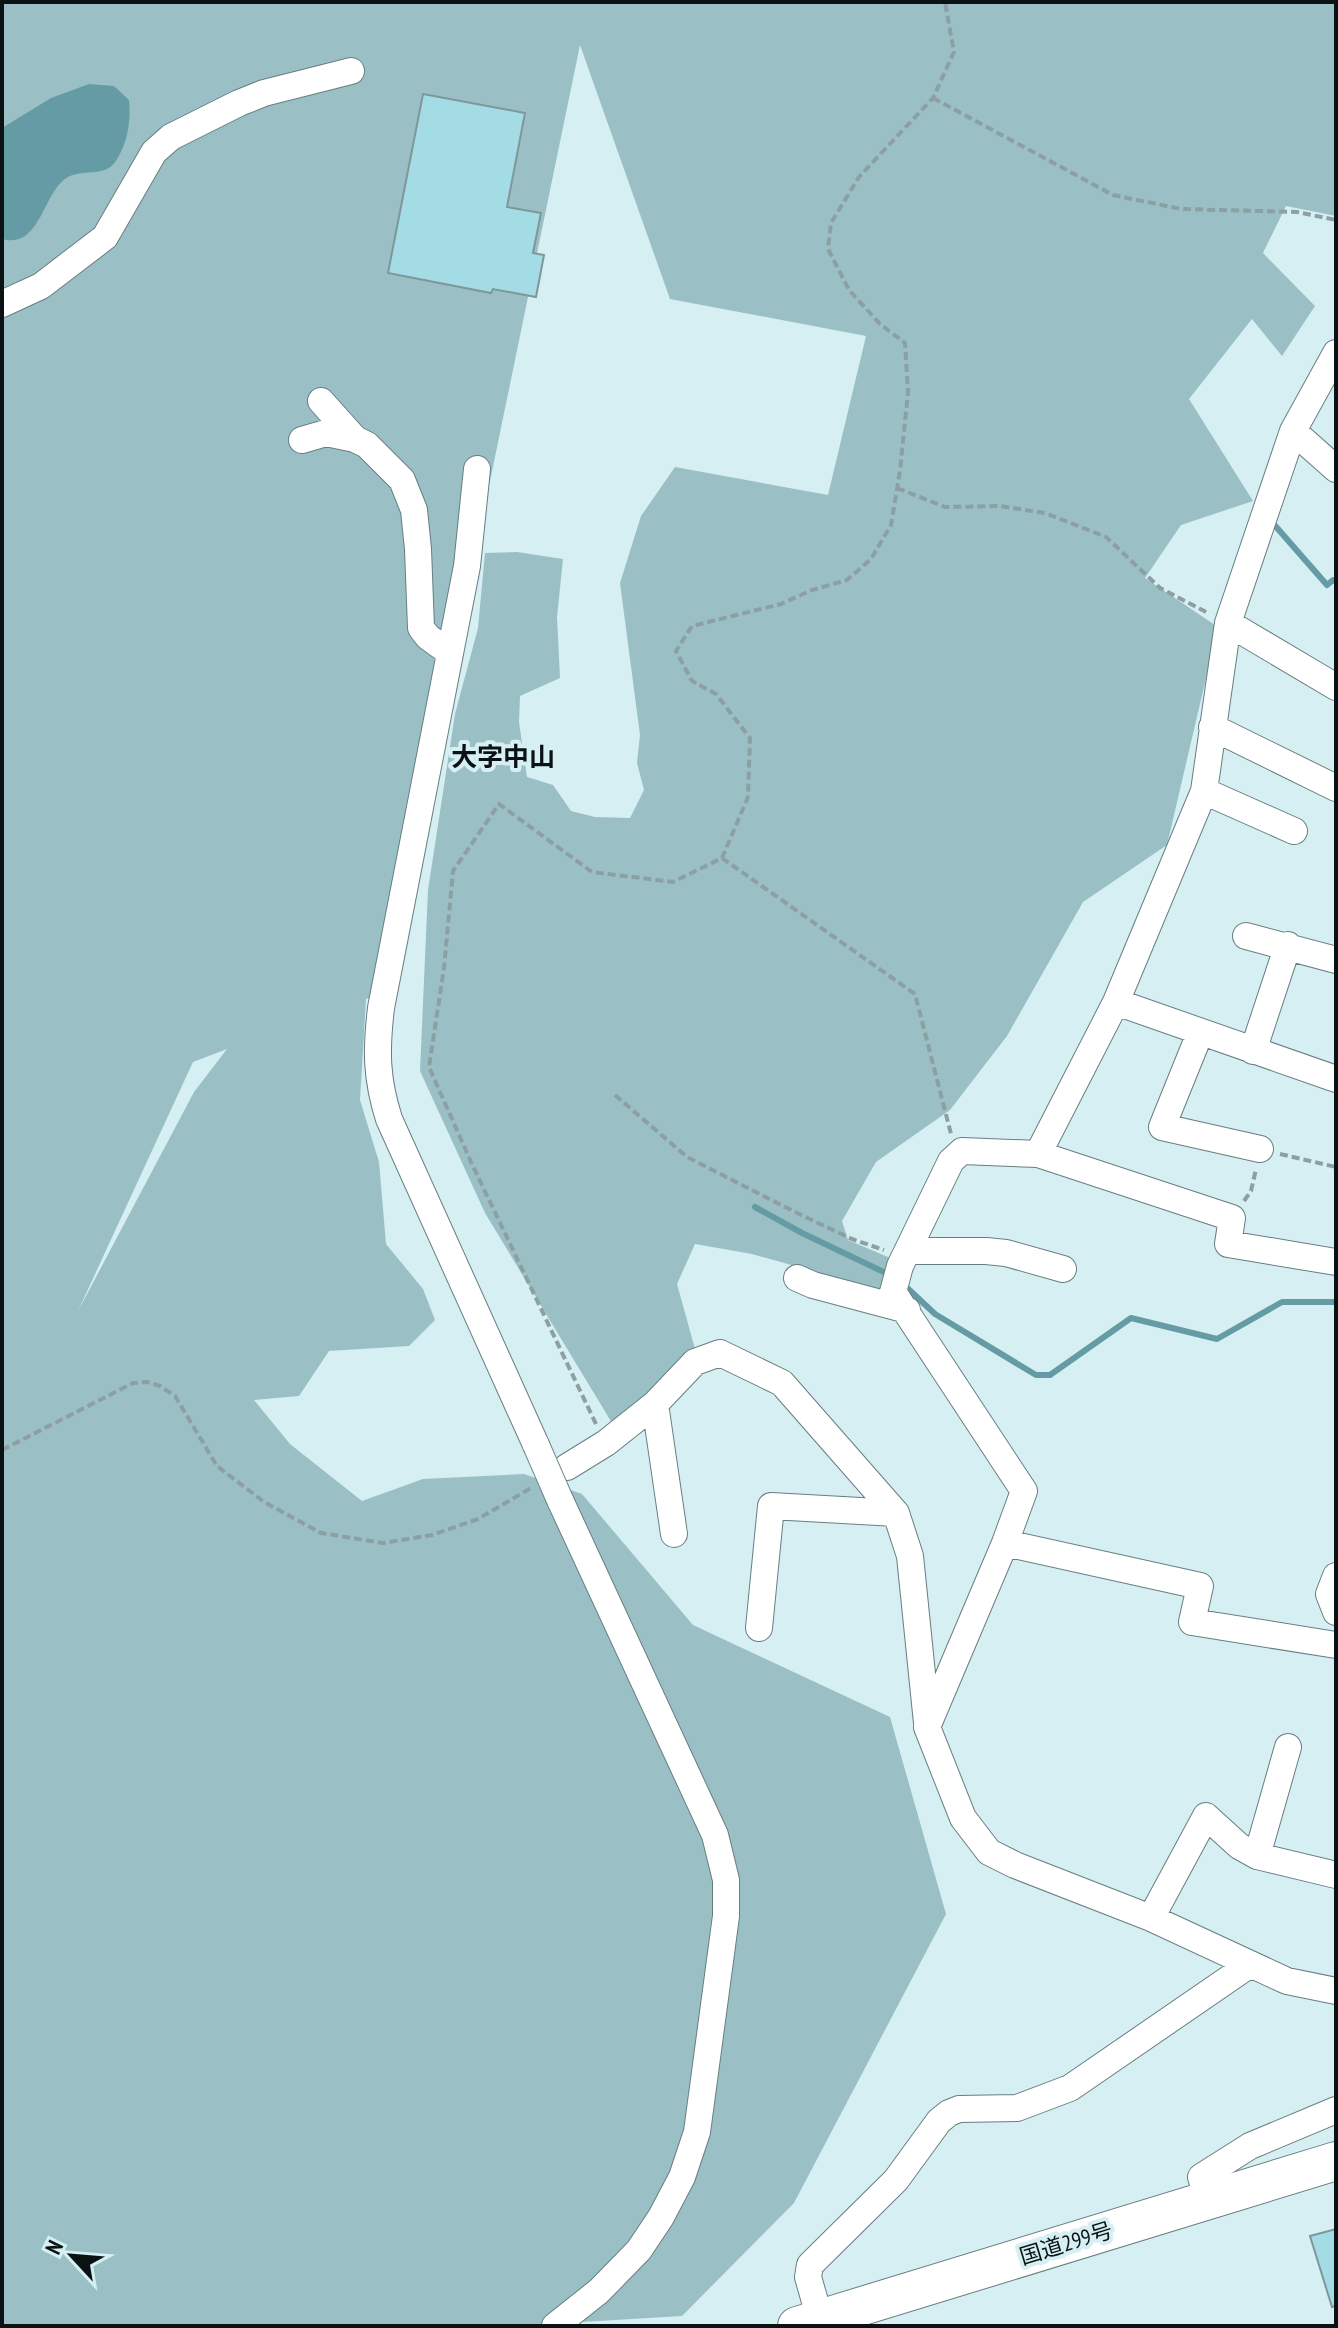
<svg xmlns="http://www.w3.org/2000/svg" width="1338" height="2328" font-family="'PT Sans Narrow','Noto Sans JP',sans-serif">
	<style>
		.green { fill: #9ac0c6; fill-rule: evenodd }
		.water { fill: #659ba4 }
		.lines { fill: none; stroke-linecap: round; stroke-linejoin: round }
		.stream { stroke: #659ba4; stroke-width: 6 }
		.building { fill: #a4dce5; stroke: #7f969a; stroke-width: 2 }
		.minor-casing { stroke: #677e81; stroke-width: 28 }
		.highway-casing { stroke: #677e81; stroke-width: 40 }
		.path { stroke: #8c9fa2; stroke-width: 4; stroke-dasharray: 8 4; stroke-linecap: butt }
		.minor { stroke: #fff; stroke-width: 26 }
		.highway { stroke: #fff; stroke-width: 38 }
		.minor-bridge-casing { stroke: #677e81; stroke-width: 28; stroke-linecap: butt }
		.minor-bridge { stroke: #fff; stroke-width: 26 }
		.labels { text-anchor: middle; dominant-baseline: central; stroke-width: 8; stroke-linejoin: round; paint-order: stroke }
		.street-label { font-size: 22px; fill: #0a1214; stroke: #d6eff3 }
		.quarter-label { font-size: 26px; font-weight: bold; fill: #0a1214; stroke: #d6eff3 }
	</style>
	<rect width="100%" height="100%" fill="#d6eff3"/>
	<path class="green" d="M2,2H1336V216L1286,206L1263,253L1315,306L1282,356L1252,319L1189,399L1253,501L1181,525L1145,578L1218,627L1167,845L1083,902L1007,1036L950,1110L876,1162L842,1221L848,1240L895,1260L880,1290L752,1254L695,1244L677,1284L695,1349L623,1423H612L485,1213L420,1071L428,890L455,714L478,628L485,553L517,552L563,559L557,617L560,678L520,696L519,722L527,777L553,785L571,811L595,817L630,818L644,790L637,763L640,735L620,583L641,516L675,467L828,495L866,336L670,299L580,45L444,704L390,992L366,999L360,1100L379,1162L386,1244L423,1289L435,1320L409,1346L329,1351L299,1396L254,1400L290,1444L362,1501L423,1479L524,1474L582,1494L693,1625L890,1717L946,1914L794,2203L682,2316L516,2326H2ZM227,1049L194,1092L78,1311L193,1062Z"/>
	<path class="water" d="M89,84L114,86L129,100C131,121 128,142 116,161C104,179 81,167 65,179C42,196 40,249 2,239V128L51,98Z"/>
	<g class="lines">
		<path class="stream" d="M1271,521L1327,585L1333,580L1336,582
			M755,1207L802,1233L890,1275
			M903,1284L935,1314L1036,1375H1050L1131,1318L1217,1339L1282,1302H1336"/>
	</g>
	<path class="building" d="M423,94L525,113L507,207L541,213L533,253L544,255L536,297L493,289L491,293L388,273Z
		M1336,2229V2306L1332,2307L1310,2236Z"/>
	<g class="lines">
		<defs>
			<path id="minor" d="M2,304L41,286L105,237L154,152L171,137L239,103L264,93L351,71
				M1336,353L1293,431L1228,623L1204,791L1116,1002L1038,1154L962,1151L951,1161L900,1266L893,1292L1024,1491L1005,1543L927,1727L963,1818L989,1852L1015,1865L1151,1918L1287,1981L1336,1991
				M321,401L355,439L367,445L402,480L414,510L418,549L421,628L428,637L450,653
				M1293,431L1336,469
				M302,440L326,433L355,439
				M477,469L467,566L381,1008C376,1050 376,1078 389,1119L536,1445
				M1228,623L1336,687
				M1212,727L1336,788
				M1204,791L1294,831
				M1246,936L1336,960
				M1116,1002L1336,1079
				M1200,1033L1162,1127L1260,1149
				M1253,1051L1288,945
				M1038,1154L1232,1218L1228,1244L1336,1262
				M908,1251H986L1006,1253L1063,1269
				M797,1278L813,1285L907,1310
				M655,1404L674,1534
				M567,1467L606,1443L655,1404L695,1362L720,1353L782,1383L896,1513L910,1556L927,1723
				M1005,1543L1200,1586L1192,1622L1336,1645
				M1336,1576L1329,1594L1336,1612
				M759,1628L771,1506L896,1513
				M1257,1856L1288,1747
				M1151,1918L1206,1816L1239,1846L1257,1856L1336,1875
				M1208,2200L1201,2177L1250,2146L1336,2110
				M820,2319L808,2277L810,2265L896,2180L939,2121L949,2113L959,2109L1017,2108L1070,2088L1249,1965
				M555,2326L599,2291L639,2250L661,2217L682,2177L697,2132L726,1916V1880L715,1835L560,1500"/>
			<path id="highway" d="M797,2326L1336,2161"/>
		</defs>
		<use href="#minor" class="minor-casing"/>
		<use href="#highway" class="highway-casing"/>
		<path class="path" d="M933,98L1113,195L1181,209L1297,212L1336,220
			M897,488L945,507L1000,506L1045,513L1106,537L1160,588L1208,613
			M722,858L915,994L951,1134
			M615,1095L687,1157L797,1213L852,1239L884,1250
			M1280,1154L1336,1167
			M1244,1201L1251,1191L1256,1169
			M596,1424L471,1162L429,1067L444,968L453,871L499,804L592,872L673,882L722,858L748,797L750,738L716,694L692,681L676,651L692,626L781,604L812,590L847,580L871,559L891,525L900,471L908,392L905,343L880,324L849,290L828,249L831,223L859,177L933,98L954,52L945,2
			M2,1450L133,1383L147,1382L160,1386L175,1396L217,1466L264,1502L321,1533L383,1543L432,1535L478,1519L531,1488"/>
		<use href="#minor" class="minor"/>
		<use href="#highway" class="highway"/>
		<defs>
			<path id="minor-bridge" d="M536,1445L560,1500"/>
		</defs>
		<use href="#minor-bridge" class="minor-bridge-casing"/>
		<use href="#minor-bridge" class="minor-bridge"/>
	</g>
	<g class="labels">
		<g class="street-label">
			<text transform="translate(1066 2243) rotate(-17)">国道299号</text>
		</g>
		<g class="quarter-label">
			<text x="503" y="756">大字中山</text>
		</g>
	</g>
	<rect width="1338" height="2328" fill="none" stroke="#0a1214" stroke-width="8"/>
	<g transform="translate(72 2256) rotate(296)" stroke="#d6eff3" stroke-width="6" paint-order="stroke">
	<path d="M0-6L14 30L0 20L-14 30Z" fill="#0a1214"/>
	<text y="-12" font-size="22" font-weight="bold" text-anchor="middle" fill="#0a1214">N</text>
	</g>
</svg>
